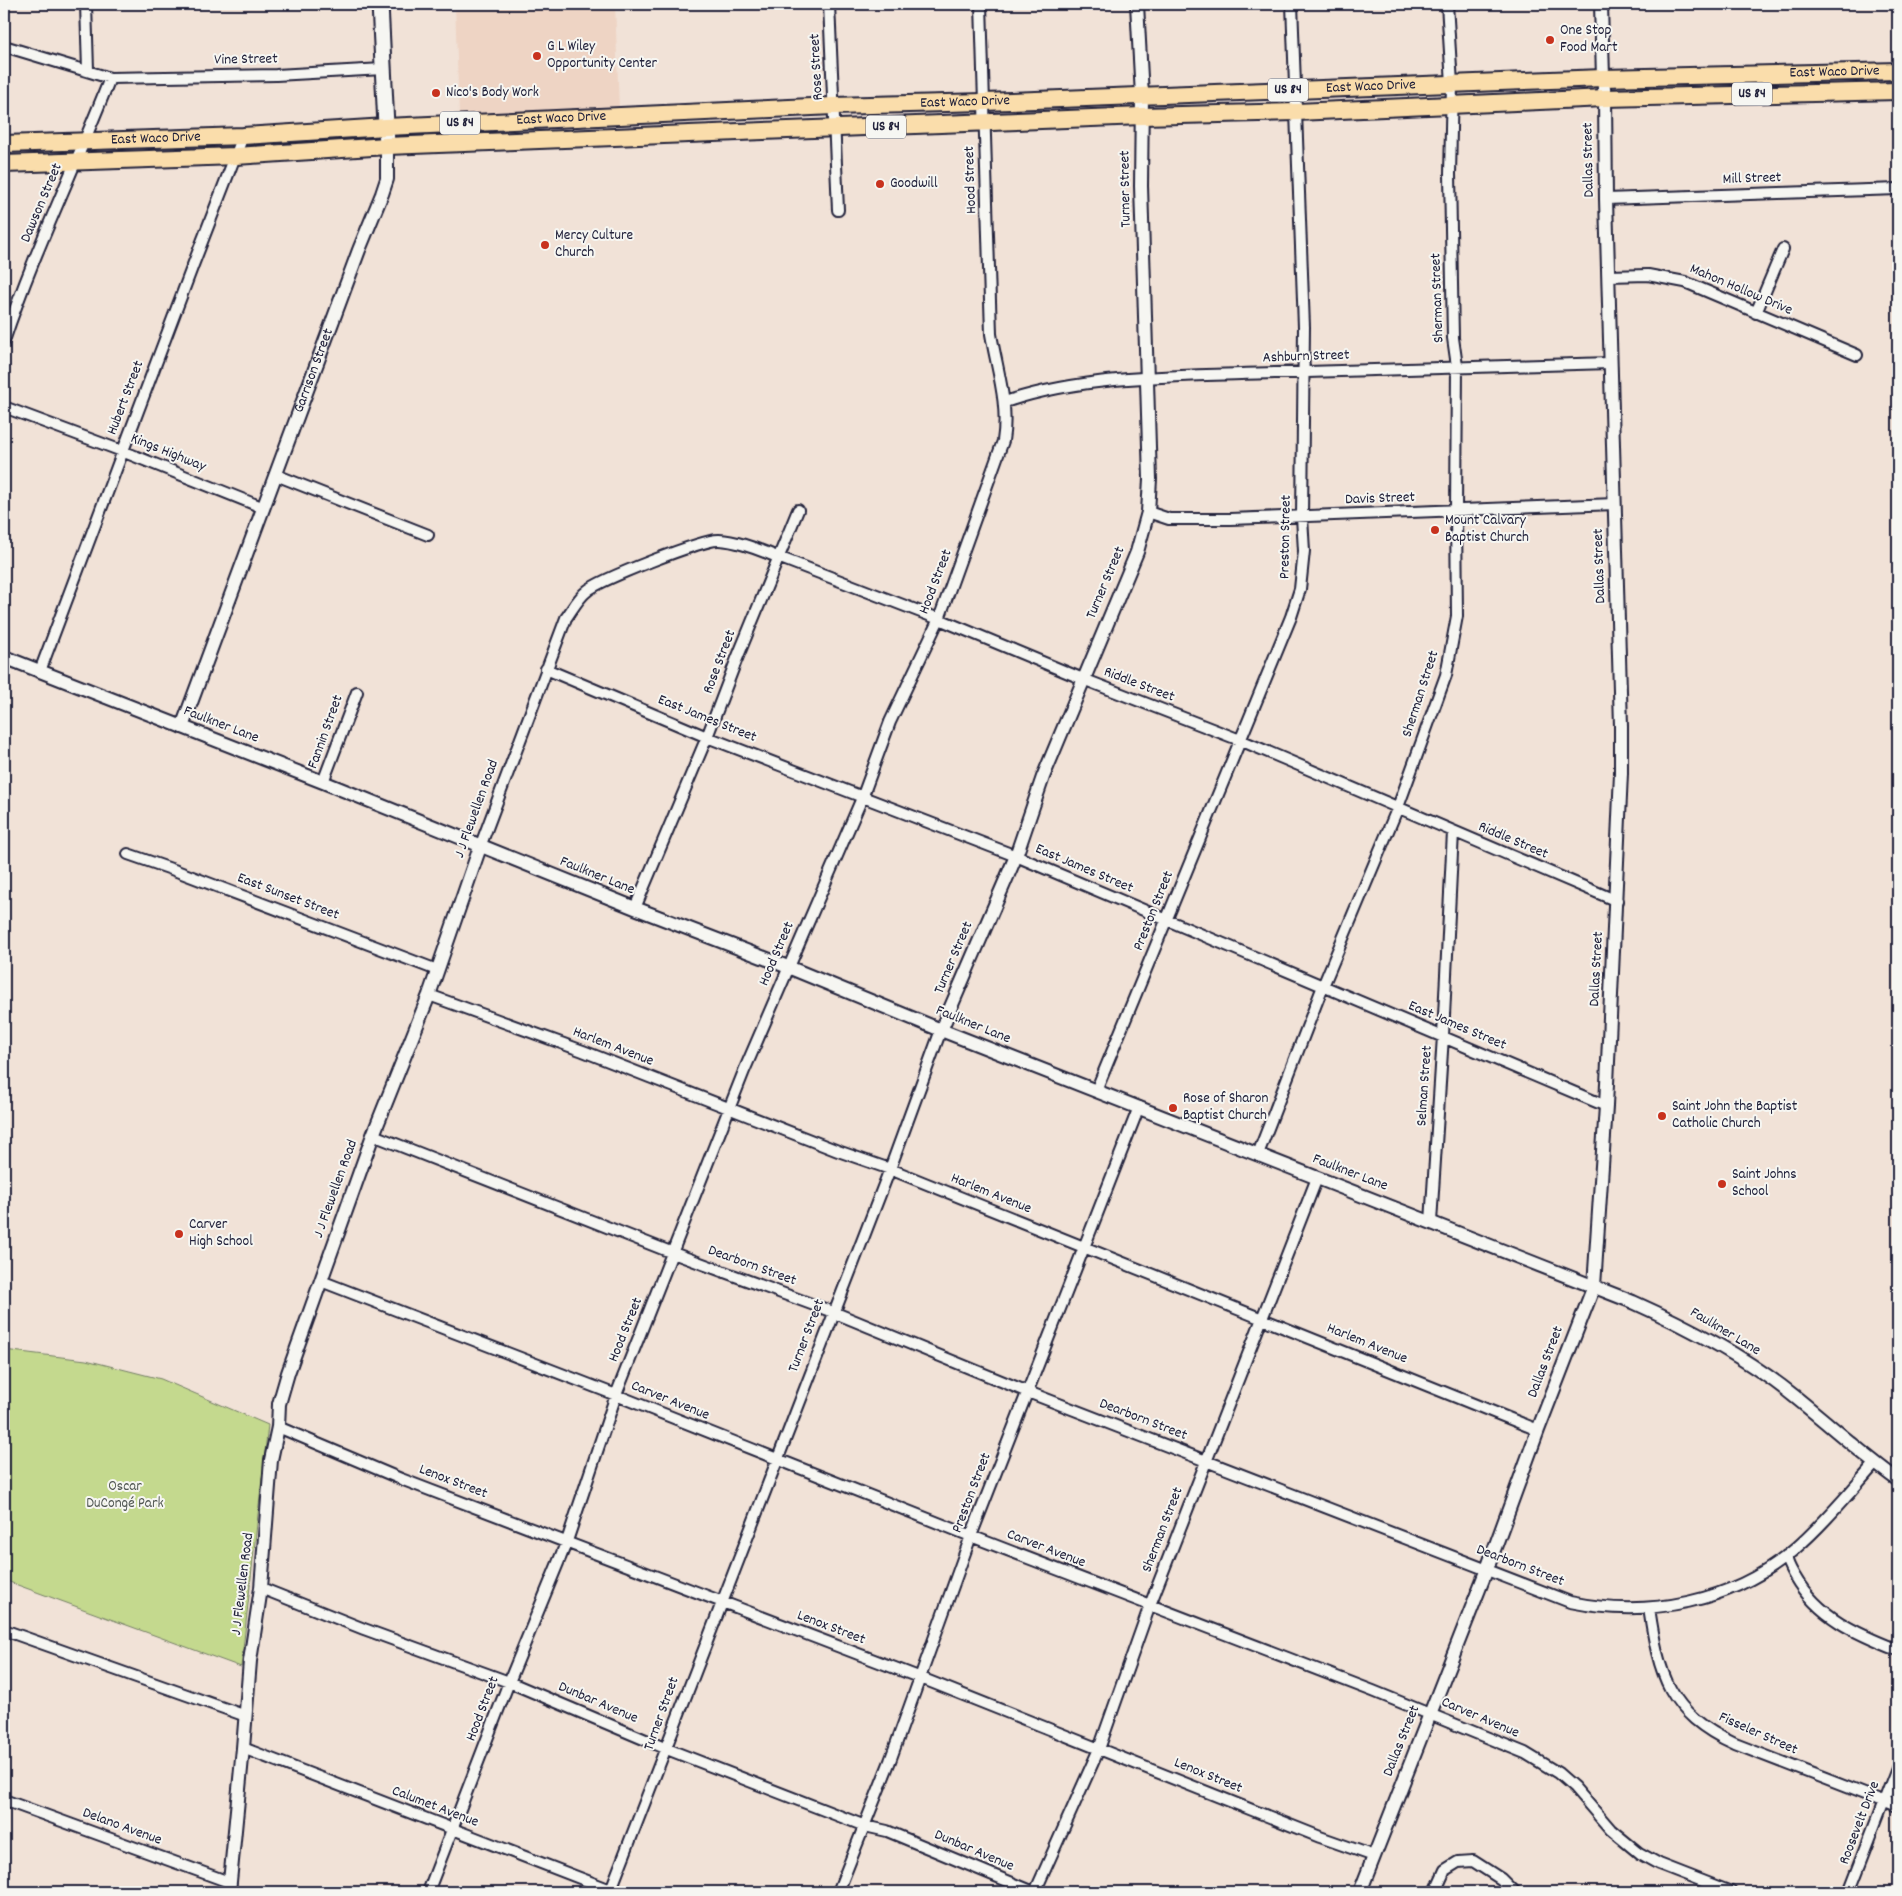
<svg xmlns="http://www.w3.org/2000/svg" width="1902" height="1896" font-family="Dekko,sans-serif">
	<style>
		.built { fill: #eed4c4 }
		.green { fill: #c4d98e; stroke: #737e64 }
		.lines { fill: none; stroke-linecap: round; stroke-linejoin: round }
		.minor-casing { stroke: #22223b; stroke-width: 14 }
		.tertiary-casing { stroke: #22223b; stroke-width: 16 }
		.secondary-casing { stroke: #22223b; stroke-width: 19 }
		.primary-casing { stroke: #22223b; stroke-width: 20 }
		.minor { stroke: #f6f6f2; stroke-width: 10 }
		.tertiary { stroke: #f6f6f2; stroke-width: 12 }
		.secondary { stroke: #f6f6f2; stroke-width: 15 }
		.primary { stroke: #faddab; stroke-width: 16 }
		.poi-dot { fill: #c8321e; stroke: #f6f6f2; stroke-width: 2 }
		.labels { text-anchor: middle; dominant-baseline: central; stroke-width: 4; stroke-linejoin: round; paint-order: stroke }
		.shield { fill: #f6f6f2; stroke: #626272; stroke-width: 1 }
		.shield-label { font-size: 14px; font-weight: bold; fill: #22223b }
		.poi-label { font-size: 15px; fill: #22223b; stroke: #f6f6f2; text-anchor: start }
		.street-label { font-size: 15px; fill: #22223b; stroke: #f6f6f2 }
		.park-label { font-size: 15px; fill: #535954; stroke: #f6f6f2 }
	</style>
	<rect width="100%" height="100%" fill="#f1e2d7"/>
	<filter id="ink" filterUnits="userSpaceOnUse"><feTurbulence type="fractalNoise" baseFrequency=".02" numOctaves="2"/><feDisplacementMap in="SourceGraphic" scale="10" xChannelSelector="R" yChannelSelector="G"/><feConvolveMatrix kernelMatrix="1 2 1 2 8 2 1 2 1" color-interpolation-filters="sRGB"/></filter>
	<g filter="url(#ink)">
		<path class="built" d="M455,4H615L619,109L459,114Z"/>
		<path class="green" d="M4,1350L86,1360L161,1379L268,1425L241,1667L4,1580Z"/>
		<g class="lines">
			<defs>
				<path id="minor" d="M86,4L88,70
					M829,4L838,210
					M4,46L110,78L276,75L383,69
					M1606,199L1898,189
					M1608,276L1648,275L1685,282L1857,355
					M1756,313L1783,249
					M4,341C34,251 76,166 110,78
					M1005,402C1087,374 1188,376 1274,373C1386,369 1498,366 1610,363
					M4,407L122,451L264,508
					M276,475L428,535
					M1148,512L1169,519H1230L1615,504
					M546,669L707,737L1016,856L1606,1106
					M40,671L193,265L243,136
					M323,782L357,692
					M480,847L566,618C572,610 578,598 587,591C599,580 703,539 719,540C739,541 759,550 778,557L939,619L1083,679L1240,740L1617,901
					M128,854L174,870L437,970
					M635,908L707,737L736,661L798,510
					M429,995L583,1051L838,1151L890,1169L1538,1430
					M1096,1091L1291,617L1300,589L1304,551L1302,517L1304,327L1292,4
					M373,1135L673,1253L833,1312L1028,1392L1570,1602C1648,1618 1733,1603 1795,1549C1824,1524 1849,1493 1875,1464
					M1258,1154L1323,986L1398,807L1446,675L1457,616L1456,511L1457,366L1453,338L1450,174L1452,84L1447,4
					M1431,1222L1443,1036L1453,832
					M321,1281L616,1395L971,1536L1373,1691L1525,1753L1558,1773L1574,1787L1611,1830L1639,1853L1659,1864L1731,1892
					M278,1427L401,1479L921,1678L1320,1837L1374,1856
					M1786,1556C1787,1564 1791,1570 1795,1577C1818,1617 1857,1634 1898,1650
					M261,1588L364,1629L509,1682L667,1749L865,1826L887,1831L1034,1892
					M1649,1608C1659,1675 1668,1713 1735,1744L1898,1807
					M4,1630L246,1716
					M243,1748L616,1892
					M4,1800L229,1882
					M428,1892L509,1682L567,1541L616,1395L744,1071L862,798L890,722L939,619L1003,441C1009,404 997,370 991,334L981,4
					M610,1892L890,1169L941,1030
					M838,1892L890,1761L971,1536L1139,1107
					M1035,1892L1099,1749L1150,1605L1317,1178
					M1435,1892L1445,1870L1458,1862L1473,1861L1501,1879L1514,1892
					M1849,1892L1898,1765"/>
				<g id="tertiary">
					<path d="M4,657L323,782L635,908L788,967L941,1030L1633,1302C1689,1327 1746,1357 1794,1396C1829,1424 1862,1454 1898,1480"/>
					<path id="s1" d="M182,727L359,250L382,194L387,179V146"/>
					<path d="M941,1030L1016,856L1043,777L1137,552L1148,512L1150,479L1141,186L1142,96L1137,4"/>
					<path d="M229,1892L243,1748L250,1661L261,1588L271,1460L278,1427L279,1404L288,1373L373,1135L429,995L480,847"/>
					<path d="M1360,1892L1487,1569L1538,1430L1594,1286L1606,1106L1621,773V726L1606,199L1605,98L1603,78L1601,4"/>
				</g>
				<path id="secondary" d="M380,4L387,146"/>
				<g id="primary">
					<path id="s2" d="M4,144L243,136L386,127L833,106L984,102L1603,78L1898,71"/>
					<path d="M4,164L236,156L387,146L1142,116L1297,112L1605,98L1898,91"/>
				</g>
			</defs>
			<use href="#minor" class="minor-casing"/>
			<use href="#tertiary" class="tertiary-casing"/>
			<use href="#secondary" class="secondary-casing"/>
			<use href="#primary" class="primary-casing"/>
			<use href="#minor" class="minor"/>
			<use href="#tertiary" class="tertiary"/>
			<use href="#secondary" class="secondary"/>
			<use href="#primary" class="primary"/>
		</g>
	</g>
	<g class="poi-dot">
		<circle cx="1550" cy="40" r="5"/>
		<circle cx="537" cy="56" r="5"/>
		<circle cx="436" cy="93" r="5"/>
		<circle cx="880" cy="184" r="5"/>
		<circle cx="545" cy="245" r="5"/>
		<circle cx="1435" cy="530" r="5"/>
		<circle cx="1173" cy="1108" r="5"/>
		<circle cx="1662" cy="1116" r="5"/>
		<circle cx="1722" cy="1184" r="5"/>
		<circle cx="179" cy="1234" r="5"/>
	</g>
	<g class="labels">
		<g class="shield">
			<rect x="1268" y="78.5" width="40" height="23" rx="4"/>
			<rect x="1732" y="82.5" width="40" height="23" rx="4"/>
			<rect x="440" y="111.5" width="40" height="23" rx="4"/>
			<rect x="866" y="115.5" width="40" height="23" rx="4"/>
		</g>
		<g class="shield-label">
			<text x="1288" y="90">US 84</text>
			<text x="1752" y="94">US 84</text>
			<text x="460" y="123">US 84</text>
			<text x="886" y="127">US 84</text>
		</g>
		<g class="poi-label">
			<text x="1560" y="31">One Stop<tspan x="1560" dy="17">Food Mart</tspan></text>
			<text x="547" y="47">G L Wiley<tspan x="547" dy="17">Opportunity Center</tspan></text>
			<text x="446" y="93">Nico's Body Work</text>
			<text x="890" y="184">Goodwill</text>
			<text x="555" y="236">Mercy Culture<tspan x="555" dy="17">Church</tspan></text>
			<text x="1445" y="521">Mount Calvary<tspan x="1445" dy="17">Baptist Church</tspan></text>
			<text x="1183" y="1099">Rose of Sharon<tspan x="1183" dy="17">Baptist Church</tspan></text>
			<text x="1672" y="1107">Saint John the Baptist<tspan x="1672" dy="17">Catholic Church</tspan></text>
			<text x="1732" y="1175">Saint Johns<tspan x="1732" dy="17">School</tspan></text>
			<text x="189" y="1225">Carver<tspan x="189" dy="17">High School</tspan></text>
		</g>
		<g class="street-label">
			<text transform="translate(246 60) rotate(-1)">Vine Street</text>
			<text transform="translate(817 67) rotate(-93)">Rose Street</text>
			<text stroke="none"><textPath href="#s2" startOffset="1832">East Waco Drive</textPath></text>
			<text stroke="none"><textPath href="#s2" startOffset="1368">East Waco Drive</textPath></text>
			<text stroke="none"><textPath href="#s2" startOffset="962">East Waco Drive</textPath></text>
			<text stroke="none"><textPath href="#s2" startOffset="558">East Waco Drive</textPath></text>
			<text stroke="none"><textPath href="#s2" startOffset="152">East Waco Drive</textPath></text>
			<text transform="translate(1589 160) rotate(-91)">Dallas Street</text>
			<text transform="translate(1752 179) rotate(-2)">Mill Street</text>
			<text transform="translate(971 180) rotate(-92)">Hood Street</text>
			<text transform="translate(1126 189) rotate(-91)">Turner Street</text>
			<text transform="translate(42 203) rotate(-67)">Dawson Street</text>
			<text transform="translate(1741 290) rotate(23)">Mahon Hollow Drive</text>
			<text transform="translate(1438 298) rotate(-92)">Sherman Street</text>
			<text transform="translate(1306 357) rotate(-2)">Ashburn Street</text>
			<text stroke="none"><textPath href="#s1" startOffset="380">Garrison Street</textPath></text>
			<text transform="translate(126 398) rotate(-69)">Hubert Street</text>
			<text transform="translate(168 453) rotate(22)">Kings Highway</text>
			<text transform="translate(1380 499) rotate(-2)">Davis Street</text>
			<text transform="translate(1286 537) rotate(-89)">Preston Street</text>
			<text transform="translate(1600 566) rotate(-92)">Dallas Street</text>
			<text transform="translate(936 582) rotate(-69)">Hood Street</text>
			<text transform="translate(1106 583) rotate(-67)">Turner Street</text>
			<text transform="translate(720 662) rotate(-69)">Rose Street</text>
			<text transform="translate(1139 685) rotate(21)">Riddle Street</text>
			<text transform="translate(1421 694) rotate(-72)">Sherman Street</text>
			<text transform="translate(707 719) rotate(22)">East James Street</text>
			<text transform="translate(221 725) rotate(21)">Faulkner Lane</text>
			<text transform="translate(326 732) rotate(-70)">Fannin Street</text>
			<text transform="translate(477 809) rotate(-70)">J J Flewellen Road</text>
			<text transform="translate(1513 841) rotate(23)">Riddle Street</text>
			<text transform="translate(1084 869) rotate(23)">East James Street</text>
			<text transform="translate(597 876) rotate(22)">Faulkner Lane</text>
			<text transform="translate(288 897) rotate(21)">East Sunset Street</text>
			<text transform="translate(1154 911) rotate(-68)">Preston Street</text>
			<text transform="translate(777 954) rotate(-67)">Hood Street</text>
			<text transform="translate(954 958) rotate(-67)">Turner Street</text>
			<text transform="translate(1597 969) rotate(-87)">Dallas Street</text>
			<text transform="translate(973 1025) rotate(22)">Faulkner Lane</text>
			<text transform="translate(1457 1026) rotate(23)">East James Street</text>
			<text transform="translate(613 1047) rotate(21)">Harlem Avenue</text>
			<text transform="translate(1425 1086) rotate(-86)">Selman Street</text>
			<text transform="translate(1350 1173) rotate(21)">Faulkner Lane</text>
			<text transform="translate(336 1189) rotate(-70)">J J Flewellen Road</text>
			<text transform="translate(991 1194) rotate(22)">Harlem Avenue</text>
			<text transform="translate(752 1266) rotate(20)">Dearborn Street</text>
			<text transform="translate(626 1330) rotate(-68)">Hood Street</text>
			<text transform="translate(1725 1332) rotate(31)">Faulkner Lane</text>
			<text transform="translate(807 1336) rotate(-69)">Turner Street</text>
			<text transform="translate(1367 1344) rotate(22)">Harlem Avenue</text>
			<text transform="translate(1546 1362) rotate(-69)">Dallas Street</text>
			<text transform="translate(670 1401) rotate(22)">Carver Avenue</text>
			<text transform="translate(1143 1420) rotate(21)">Dearborn Street</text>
			<text transform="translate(453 1482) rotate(21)">Lenox Street</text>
			<text transform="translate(972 1493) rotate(-69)">Preston Street</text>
			<text transform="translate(1163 1530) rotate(-69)">Sherman Street</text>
			<text transform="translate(1046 1549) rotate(21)">Carver Avenue</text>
			<text transform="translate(1520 1566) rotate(21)">Dearborn Street</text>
			<text transform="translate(243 1584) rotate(-83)">J J Flewellen Road</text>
			<text transform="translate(831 1628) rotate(21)">Lenox Street</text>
			<text transform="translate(598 1703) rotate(23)">Dunbar Avenue</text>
			<text transform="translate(483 1709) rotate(-69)">Hood Street</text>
			<text transform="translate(662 1714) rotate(-70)">Turner Street</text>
			<text transform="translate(1480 1718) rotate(23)">Carver Avenue</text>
			<text transform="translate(1758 1734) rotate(24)">Fisseler Street</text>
			<text transform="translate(1402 1741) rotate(-68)">Dallas Street</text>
			<text transform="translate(1208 1776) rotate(22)">Lenox Street</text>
			<text transform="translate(435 1807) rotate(21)">Calumet Avenue</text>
			<text transform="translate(1860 1823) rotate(-69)">Roosevelt Drive</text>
			<text transform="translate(122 1827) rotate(20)">Delano Avenue</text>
			<text transform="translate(974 1851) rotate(23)">Dunbar Avenue</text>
		</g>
		<g class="park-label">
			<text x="125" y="1487">Oscar<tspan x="125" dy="17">DuCongé Park</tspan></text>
		</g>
	</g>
	<rect width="1902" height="1896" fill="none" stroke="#f6f6f2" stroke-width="20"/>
	<rect x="10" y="10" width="1882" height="1876" fill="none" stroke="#22223b" stroke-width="2" filter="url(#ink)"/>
</svg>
